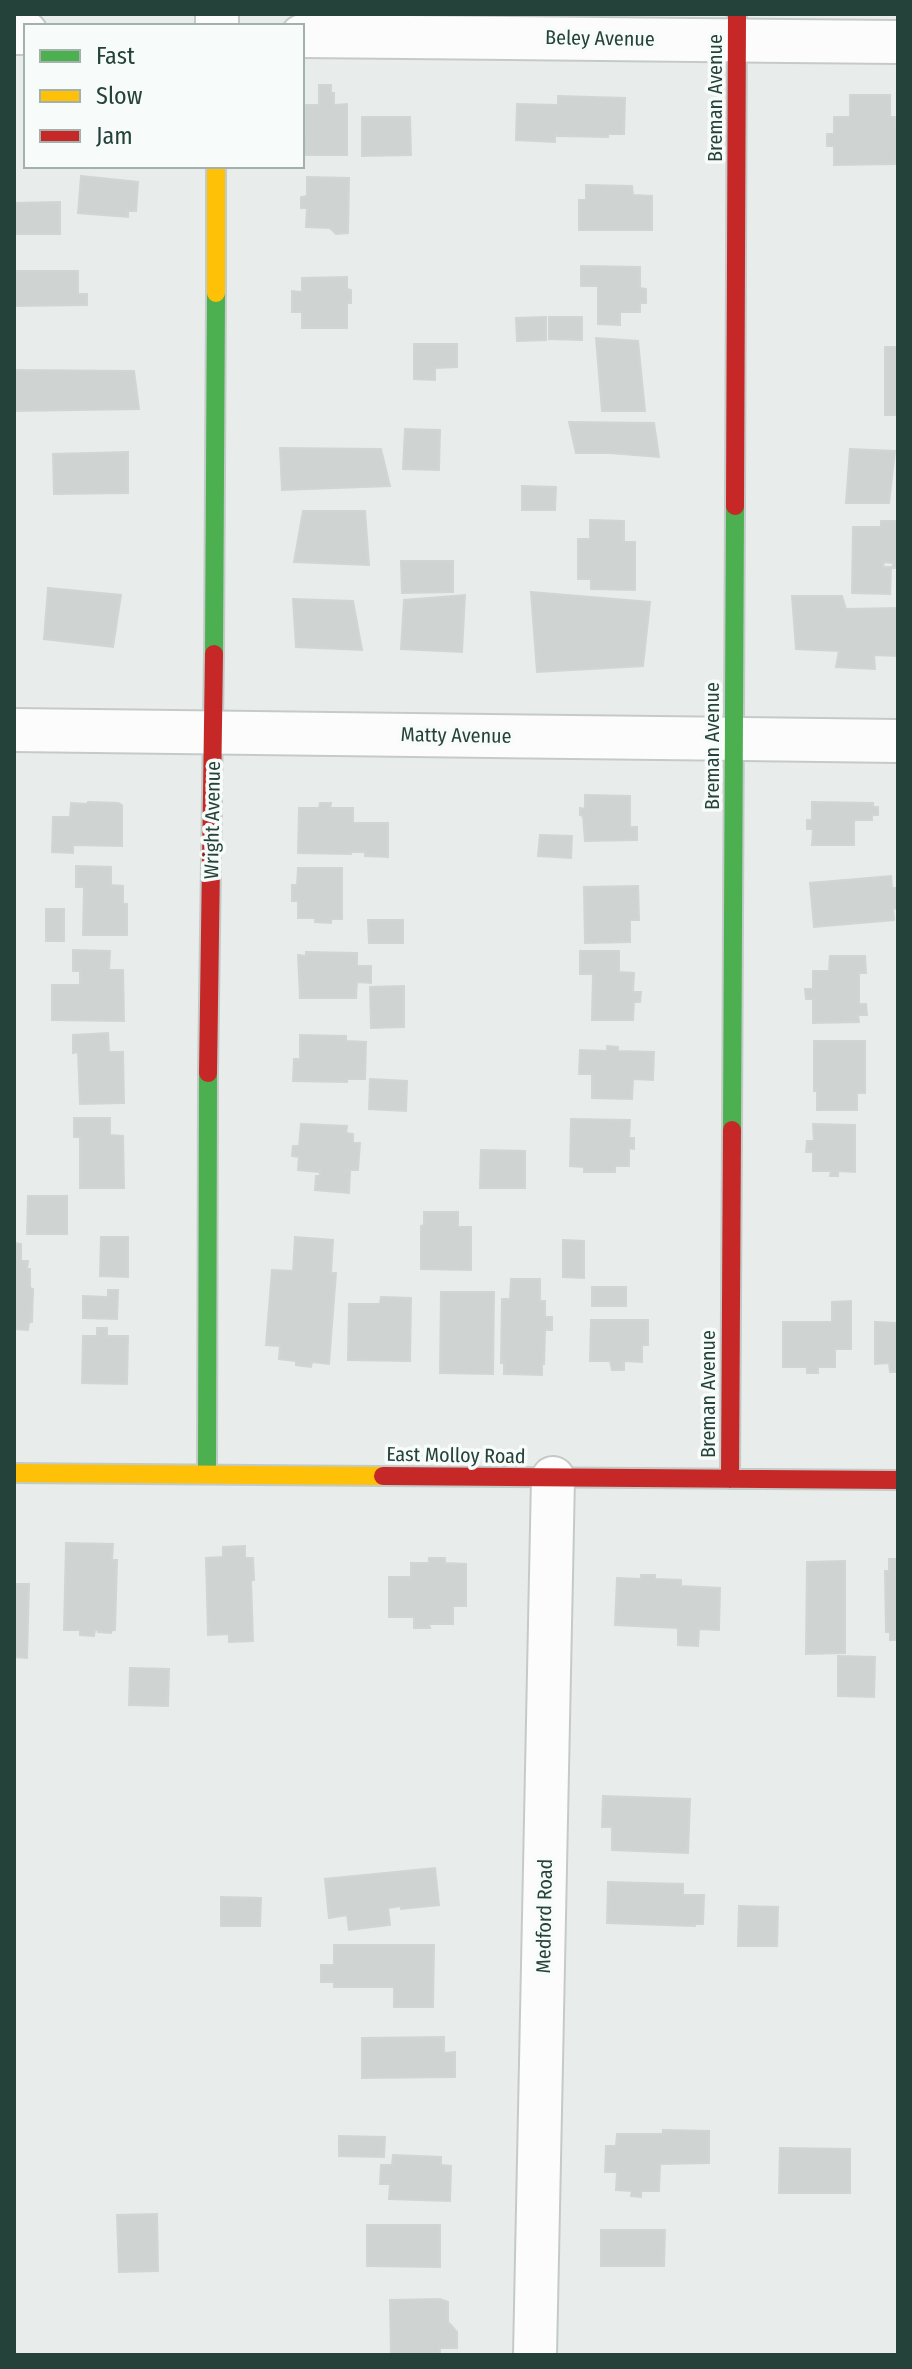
<svg xmlns="http://www.w3.org/2000/svg" width="912" height="2369" font-family="'Fira Sans Condensed',sans-serif">
	<style>
		.building { fill: #cfd4d2; stroke: #d1d6d4; stroke-width: 2 }
		.lines { fill: none; stroke-linecap: round; stroke-linejoin: round }
		.street-casing { stroke: #c5cac8; stroke-width: 46 }
		.fast-casing { stroke: #c3cbc8; stroke-width: 22 }
		.slow-casing { stroke: #c3cbc8; stroke-width: 22 }
		.jam-casing { stroke: #c3cbc8; stroke-width: 22 }
		.street { stroke: #fcfcfc; stroke-width: 42 }
		.fast { stroke: #4caf50; stroke-width: 18 }
		.slow { stroke: #ffc107; stroke-width: 18 }
		.jam { stroke: #c62828; stroke-width: 18 }
		.labels { text-anchor: middle; dominant-baseline: central; stroke-width: 7; stroke-linejoin: round; paint-order: stroke }
		.street-label { font-size: 20px; fill: #24423a; stroke: #f7fbf9 }
	</style>
	<rect width="100%" height="100%" fill="#e8edeb"/>
	<path class="building" d="M319,85H331V93H334V105L347,104V155H302V135H305V105H319Z
		M850,95H890V117H896V127H898L896,164L834,165V146H827V134H834V117H850Z
		M558,96L625,98L624,134H608V137L557,136L555,133V142L516,140L517,104L558,105Z
		M362,117H410L411,155L362,156Z
		M81,176L138,182L136,211H128V217L78,213Z
		M307,177L349,178L348,233L336,234L330,228L306,227L307,208H301V197L307,196Z
		M586,185L632,186L633,195L652,196V230H579V200H586Z
		M60,202V234H14V203Z
		M581,266L640,267V288L646,289V303H640V312H620V325L598,324V286H581Z
		M14,271H78V294H87V305L14,306Z
		M347,277V289L351,290V303H347V328H302V312H292V291L302,292V278Z
		M546,317V340L517,341L516,318Z
		M549,317H582V340L549,339Z
		M596,338L638,341L645,411H602Z
		M414,344H457V367L435,368V380L414,379Z
		M885,347H898V415H885Z
		M14,370L134,371L139,409L14,411Z
		M569,422L654,423L659,457L609,453H576Z
		M405,429L440,430L439,470L403,469Z
		M280,448L381,449L390,486L282,490Z
		M850,449L895,451L889,503H846Z
		M128,452V493L54,494L53,454Z
		M522,486L556,487L555,510H522Z
		M303,511H365L369,565L294,562Z
		M590,520L624,521V542H635V590L591,589V579H578V539H590Z
		M881,521H898V568H893V563L884,562L883,567H891L890,594L852,593L853,527H881Z
		M401,561H453V592L402,593Z
		M48,588L121,595L113,647L44,639Z
		M531,592L650,602L643,666L537,672Z
		M465,595L462,652L401,649L404,600Z
		M792,596H842L846,609L898,608V656L874,655L875,669L836,667L839,651L796,649Z
		M293,599L353,601L362,650L296,647Z
		M585,795L630,796V827H637V840L585,841L583,816L580,815V808L585,809Z
		M88,802L118,803L122,805V846L73,845V853L52,852L53,817H70L71,803L87,804Z
		M812,802L873,803V807H878V815H872V820H854V845H812L813,829H807V820H812Z
		M320,803H331L330,808H353V823H388V857L365,856V852H351V854L298,853L299,808H319Z
		M540,835L572,836L571,858L538,856Z
		M76,866L111,867V885L123,886V904H127V935H83L84,887H76Z
		M298,868H342V919H331V923L315,922V918H298V901H292V885H297Z
		M891,876L892,888H898V908L893,909L894,920L814,927L810,883Z
		M638,886L639,920H630V942L585,943L584,887Z
		M46,909H64V941H46Z
		M368,920H403V943H369Z
		M73,950L110,951L109,970H123L124,1021L52,1020V985H80V971H73Z
		M580,951H619V972L634,973L633,992H641L640,1002H634L633,1020H592L593,974H580Z
		M306,952L357,953V966H371V983L357,982L356,998H300L298,955L306,956Z
		M830,956H865L866,973H859V1004H866L867,1015H858L859,1022L813,1023V999H806L805,989H813V971H829Z
		M404,986V1027L371,1028L370,987Z
		M108,1033L109,1052H123L124,1103L80,1104L78,1052L73,1053V1035Z
		M300,1035L346,1036V1041L366,1042L365,1079H347V1082L293,1081L294,1059H300Z
		M814,1041H865V1093H857V1110H817V1091H814Z
		M607,1046L618,1047V1051L654,1052L653,1080L633,1079L632,1099L592,1098V1074H579L580,1050L607,1051Z
		M370,1079L407,1081L406,1111L369,1109Z
		M74,1118H110V1135L123,1136L124,1188H80V1137H74Z
		M571,1119L630,1120L629,1138H634V1149L629,1148V1166H615V1172H584V1167L570,1166Z
		M301,1124L347,1126L346,1133L353,1134V1143H360L358,1170H344V1172H350L349,1193L315,1190L316,1176H320V1172L298,1170L299,1157L292,1156L293,1146H299Z
		M813,1124L855,1125V1172L838,1171V1176H830L831,1171H813V1152H806L807,1141H814Z
		M481,1150L525,1151V1188H480Z
		M28,1196H67V1234H27Z
		M424,1212H458V1227H471V1270L421,1269V1226L424,1225Z
		M101,1237H128V1277L100,1276Z
		M295,1237L333,1240L331,1273H336L329,1364L312,1362L311,1367L296,1365V1361L279,1359L280,1346L266,1345L272,1270L293,1271Z
		M563,1240L584,1241V1278L563,1277Z
		M14,1243L21,1244V1261H28L27,1269H30V1288L33,1289L32,1322H29L28,1330L14,1329Z
		M511,1279H540V1301H545V1317H552V1330H545L544,1364H542V1375L504,1374V1363H501L502,1299H510Z
		M592,1287H626V1306H592Z
		M108,1290H118L117,1319L83,1318V1296L108,1297Z
		M441,1292H494L493,1374L440,1373Z
		M381,1297L411,1298L410,1361L348,1360L349,1304H380Z
		M851,1301V1349H835V1367H818V1373H807V1367H783V1322H832V1302Z
		M591,1320H648V1345H642V1362L624,1361V1370H612L610,1361H590Z
		M875,1322L898,1323V1372H890L889,1363L875,1364Z
		M97,1328H107V1336H128L127,1384L82,1383L83,1336H97Z
		M66,1543L113,1544L112,1560H117L115,1630H112L111,1633L98,1632V1630H95L94,1636L80,1635V1630H64Z
		M245,1546V1558H253L254,1580H251L253,1641L229,1642V1634L208,1635L206,1558L223,1557V1547Z
		M429,1558H445V1563L466,1564V1606H453V1624H429L430,1628H414V1617H389V1577H411V1563H429Z
		M889,1559H898V1640H890V1632H886L885,1571H889Z
		M845,1561V1653L806,1654L807,1562Z
		M641,1575H655V1579L681,1580V1586L720,1588L719,1630L699,1629L698,1646L678,1645V1628L615,1625L617,1578L641,1579Z
		M14,1584H29L27,1658L14,1657Z
		M838,1656L875,1657L874,1697L838,1696Z
		M130,1668L169,1669L168,1706L129,1705Z
		M603,1796L690,1799L688,1853L612,1850V1827H602Z
		M435,1868L439,1905L401,1909V1906L388,1908L390,1925L349,1930L347,1915L329,1918L325,1879Z
		M608,1882L683,1884V1895H704L703,1924H695V1926L607,1923Z
		M221,1897L261,1898L260,1926H221Z
		M739,1906L778,1907L777,1946H738Z
		M334,1945H434L433,2007H394V1987H334V1982H321V1965H334Z
		M444,2037V2053L455,2052V2077L362,2078V2038Z
		M663,2130L709,2131V2163L660,2164L659,2191H641V2197L631,2196L632,2191L616,2190L617,2172H605L606,2146H616L617,2134H663Z
		M339,2136L385,2137L384,2157L339,2156Z
		M780,2148L850,2149V2193H779Z
		M393,2155L441,2157V2165L451,2166L450,2201L389,2199L390,2184H380L381,2165H392Z
		M157,2214L158,2271L119,2272L117,2215Z
		M367,2225H440V2267L367,2266Z
		M601,2230H665L664,2266H601Z
		M440,2299L448,2302V2322L457,2332V2348H440V2355H391L390,2300Z"/>
	<g class="lines">
		<defs>
			<path id="street" d="M217,26V14
				M14,33H26
				M302,36L898,42
				M14,730L898,741
				M535,2355L553,1478"/>
			<path id="fast" d="M214,654L216,293
				M732,1130L735,506
				M207,1474L208,1073"/>
			<path id="slow" d="M216,293V166
				M14,1473L383,1476"/>
			<path id="jam" d="M735,506L737,14
				M208,1073L214,654
				M383,1476L898,1480
				M730,1479L732,1130"/>
		</defs>
		<use href="#street" class="street-casing"/>
		<use href="#fast" class="fast-casing"/>
		<use href="#slow" class="slow-casing"/>
		<use href="#jam" class="jam-casing"/>
		<use href="#street" class="street"/>
		<use href="#fast" class="fast"/>
		<use href="#slow" class="slow"/>
		<use href="#jam" class="jam"/>
	</g>
	<g class="labels">
		<g class="street-label">
			<text transform="translate(600 38) rotate(1)">Beley Avenue</text>
			<text transform="translate(715 98) rotate(-90)">Breman Avenue</text>
			<text transform="translate(456 735) rotate(1)">Matty Avenue</text>
			<text transform="translate(712 746) rotate(-90)">Breman Avenue</text>
			<text transform="translate(212 820) rotate(-89)">Wright Avenue</text>
			<text transform="translate(708 1394) rotate(-90)">Breman Avenue</text>
			<text transform="translate(456 1455) rotate(1)">East Molloy Road</text>
			<text transform="translate(544 1916) rotate(-89)">Medford Road</text>
		</g>
	</g>
	<rect width="912" height="2369" fill="none" stroke="#24423a" stroke-width="32"/>
	<rect x="24" y="24" width="280" height="144" fill="#f7fbf9" stroke="#a3b1ad" stroke-width="2"/>
	<rect x="40" y="50" width="40" height="12" fill="#4caf50" stroke="#a3b1ad" stroke-width="2"/>
	<text x="96" y="64" font-size="24" fill="#24423a">Fast</text>
	<rect x="40" y="90" width="40" height="12" fill="#ffc107" stroke="#a3b1ad" stroke-width="2"/>
	<text x="96" y="104" font-size="24" fill="#24423a">Slow</text>
	<rect x="40" y="130" width="40" height="12" fill="#c62828" stroke="#a3b1ad" stroke-width="2"/>
	<text x="96" y="144" font-size="24" fill="#24423a">Jam</text>
</svg>
